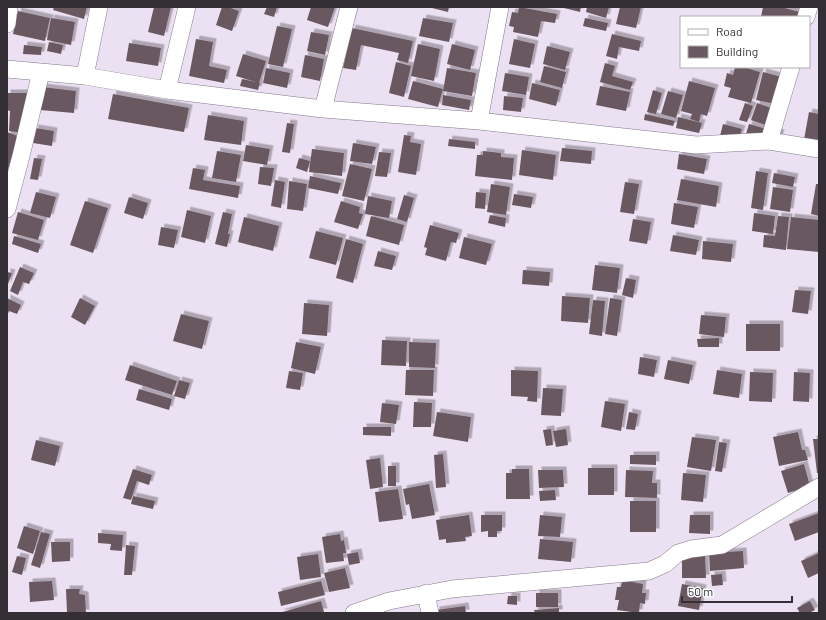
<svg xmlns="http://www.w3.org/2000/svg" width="826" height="620" font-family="Barlow,sans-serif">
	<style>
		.building { fill: #6a5861; filter: url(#shadow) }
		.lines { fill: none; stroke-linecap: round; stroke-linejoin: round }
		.minor-casing { stroke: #847989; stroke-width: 18 }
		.minor { stroke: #fff; stroke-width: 17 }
	</style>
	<defs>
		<filter id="shadow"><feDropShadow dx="3.5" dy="-3.5" stdDeviation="0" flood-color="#0004"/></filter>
	</defs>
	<rect width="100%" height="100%" fill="#ece1f2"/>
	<path class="building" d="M54,7H87L84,19L53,10Z
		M154,7H171L164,36L148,32Z
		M222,7H228L239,11L232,31L216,25Z
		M267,7H277L274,17L264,14Z
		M311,7H335L328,27L307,20Z
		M428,7H449L448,12Z
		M519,7L557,14L555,23L541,21L538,37L513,32L514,27L509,26L512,12L518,13Z
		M560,7H581L580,12Z
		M587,7H609L606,18L586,12Z
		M620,7H641L636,28L616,24Z
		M763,7H781L807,14L806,17H761Z
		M18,11L50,18L45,41L13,34Z
		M51,18L75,22L71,45L47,40Z
		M423,18L453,23L449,42L419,36Z
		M585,18L608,23L606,31L583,26Z
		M277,26L292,29L283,67L268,64Z
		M352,28L413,41L408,63L397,60L399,53L361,45L356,70L343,68Z
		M311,32L329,35L325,55L307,51Z
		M612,34L641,41L639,51L619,47L617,59L606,56Z
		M196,39L213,42L209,66L227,70L224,83L189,76Z
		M514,39L535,44L530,68L509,64Z
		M49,42L63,45L61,54L47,51Z
		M129,43L161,48L158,66L126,61Z
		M418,44L440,49L434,81L411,76Z
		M452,44L475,50L470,70L447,64Z
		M24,45L42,47L41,55L23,54Z
		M547,46L570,52L565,70L543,64Z
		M243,54L266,61L259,83L236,76Z
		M305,55L324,59L320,81L301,77Z
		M396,62L411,66L404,97L389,93Z
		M605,63L615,66L612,76L633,82L630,90L600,82Z
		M544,66L566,72L562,88L540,82Z
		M735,67H743L760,72L751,103L728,97L731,88L724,86L727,73L733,75Z
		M266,68L290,73L287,88L263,83Z
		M447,68L476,73L472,96L443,91Z
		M763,72L782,77L775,104L756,100Z
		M505,73L529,77L526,95L502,91Z
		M242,79L260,83L258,90L240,86Z
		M413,81L443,89L438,107L408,99Z
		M689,81L715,88L707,116L701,114L699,122L690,119L692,114L681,111Z
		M532,83L560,90L556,106L529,99Z
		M600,86L630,92L626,111L596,105Z
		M42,87L76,91L74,113L40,110Z
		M653,90L662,93L656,114L647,112Z
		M668,91L683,95L676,118L661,114Z
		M7,93H27L23,133L9,131L10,111L7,110Z
		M113,94L189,108L184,132L108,119Z
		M443,95L471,100L469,110L442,105Z
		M504,96L523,98L521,112L503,110Z
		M745,103L753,106L747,122L739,120Z
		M757,103L777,110L771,127L751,120Z
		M809,112L819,114V148L803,145Z
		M645,114L675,121L673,126L644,120Z
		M208,115L244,121L241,145L204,140Z
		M678,117L702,123L699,133L676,128Z
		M287,123L294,124L290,153L282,152Z
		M723,124L742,129L738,141L720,136Z
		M749,124L781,133L778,142L746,134Z
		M35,128L54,131L52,146L33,143Z
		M7,132L18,136L7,173Z
		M404,135L411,136L410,142L421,144L416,175L398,172Z
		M449,139L475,142V149L448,146Z
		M353,143L376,147L372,164L350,161Z
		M246,145L270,149L267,165L243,161Z
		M562,148L592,151L591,164L560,161Z
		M312,149L344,153L342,176L309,172Z
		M522,150L556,155L553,180L519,175Z
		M217,151L241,155L236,182L212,178Z
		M483,151L501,153V157L514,158L512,180L475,176L477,155H483Z
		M379,152L391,153L387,177L375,176Z
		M679,154L707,159L704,174L677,169Z
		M34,158L42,159L38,180L30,179Z
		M299,158L310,161L307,172L296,168Z
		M350,164L372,169L364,201L342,196Z
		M260,167L274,168L271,186L258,184Z
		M193,168L205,170L203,180L240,186L238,198L189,189Z
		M756,171L768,173L763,210L751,208Z
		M774,173L795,177L793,187L772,183Z
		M310,176L341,183L338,194L308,188Z
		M681,179L719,186L716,207L677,200Z
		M275,180L285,182L281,208L271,206Z
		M289,181L307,184L303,211L287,209Z
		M625,182L639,184L634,214L620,212Z
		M491,184L510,187L506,215L487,212Z
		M816,184H819V216L811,214Z
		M773,187L793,190L790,212L770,209Z
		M36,192L56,197L50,218L30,213Z
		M476,192L486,193L485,209L475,208Z
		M514,194L533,197L531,208L512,205Z
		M404,195L414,198L407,222L397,219Z
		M368,196L392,201L389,218L365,214Z
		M129,197L148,203L143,219L124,213Z
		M85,201L108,208L93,253L70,245Z
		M341,201L360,207L359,213L363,214L358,229L334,222Z
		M674,203L698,207L694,228L671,224Z
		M187,210L211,216L205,243L181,237Z
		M18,212L44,220L38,240L12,233Z
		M223,212L232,214L228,234H230L227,247L215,244Z
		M754,213L775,216L773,234L752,231Z
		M490,215L506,218L505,227L488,223Z
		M371,216L404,225L399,245L366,236Z
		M778,216L789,217L786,250L763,247L764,235L775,236Z
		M244,217L279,226L273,251L238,242Z
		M791,217L819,220V252L787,249Z
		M633,219L651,222L647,244L629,241Z
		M430,225L459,233L456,243L451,242L446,261L425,255L427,248L424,247Z
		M161,227L178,230L174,248L158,245Z
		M316,231L343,238L336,265L309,258Z
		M673,235L699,240L696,255L670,251Z
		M14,236L41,244L38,253L12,244Z
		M464,237L492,244L486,265L459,258Z
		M346,239L363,244L353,283L336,278Z
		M703,241L733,244L731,262L702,259Z
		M378,251L396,256L392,270L374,266Z
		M595,265L620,268L617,293L592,290Z
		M20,267L34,273L29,284L23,282L18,295L10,291Z
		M523,270L550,272L549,286L522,284Z
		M7,272L12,273L7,287Z
		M626,278L636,280L633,298L622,295Z
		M795,290L811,291L808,314L792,312Z
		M562,296L590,298L588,323L561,321Z
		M7,298L21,305L17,314L9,311L7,316Z
		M80,298L95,306L85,325L71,317Z
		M610,298L622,300L617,336L605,334Z
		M593,300L605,301L602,336L589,334Z
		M304,303L329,305L327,336L302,334Z
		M181,314L209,321L202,349L173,341Z
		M701,315L726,317L724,337L699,334Z
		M746,324H780V351H746Z
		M719,338V347H698L697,339Z
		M382,340L407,341L406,366L381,365Z
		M296,342L321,347L315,374L291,368Z
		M409,342L436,343L435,368L409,367Z
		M640,357L657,360L654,377L638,374Z
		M668,360L693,365L689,384L664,379Z
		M130,365L177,381L172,395L125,380Z
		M406,370H434L433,396L405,395Z
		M511,370L538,371L537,402L527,401L528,397L511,396Z
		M717,370L742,374L739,398L713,394Z
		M289,371L303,373L300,390L286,388Z
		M750,372L773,373L772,402L749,401Z
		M794,372L810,373L809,402L793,401Z
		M179,380L190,383L185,399L174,396Z
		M543,388L563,389L561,416L541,415Z
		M139,389L172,399L169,410L136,400Z
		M605,401L625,404L621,431L601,427Z
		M414,402L432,403L431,427H413Z
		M382,403L399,405L396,424L380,422Z
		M437,412L471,417L468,442L433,436Z
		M629,412L638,414L635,430L626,429Z
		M363,427H391V436L363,435Z
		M551,429L553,445L546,446L543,430Z
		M566,429L568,445L556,447L553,431Z
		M798,432L802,450H805L808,460L779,466L773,437Z
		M692,437L716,440L711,471L687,467Z
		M813,439H819V473H817Z
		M36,440L60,446L55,466L31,460Z
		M719,442L727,443L722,472L715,471Z
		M443,454L446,487L436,488L434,455Z
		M630,455H656V465L630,464Z
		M380,458L383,487L370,489L366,460Z
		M804,464L810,486L788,493L781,471Z
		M388,466H396V486H388Z
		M588,468H614V495H588Z
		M133,469L152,475L149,485L137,481L131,500L123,498Z
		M512,469H529L530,499H506V473H512Z
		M538,470H563L564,487L539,488Z
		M626,470L653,471L652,483H657V498L625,497Z
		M683,473L706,475L703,502L681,500Z
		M429,484L435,515L412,519L409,504L406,505L403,489Z
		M398,489L403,519L379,522L375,492Z
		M555,490L556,500L540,501L539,491Z
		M133,496L155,501L153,509L131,504Z
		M630,501H656V532H630Z
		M819,513V532L795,541L789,524Z
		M469,515L472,536L465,537L466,541L446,543V539L439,540L436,520Z
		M481,515H502V531H497V537H488V531L481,532Z
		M540,515L562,517L560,537L538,536Z
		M690,515H710V534L689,533Z
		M24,526L40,531L33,554L17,548Z
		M41,532L50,534L40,568L31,565Z
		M98,533L123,535L122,551L110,550L111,544L98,543Z
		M340,534L341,541L344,540L346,553H343L344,561L326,563L322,537Z
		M540,539L573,542L571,562L538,559Z
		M51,542H70V561L52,562Z
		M126,545L135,546L132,575H124Z
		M743,551L744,568L710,571L709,553Z
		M358,552L360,563L349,565L347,554Z
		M819,553V573L808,578L801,561Z
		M318,554L321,577L300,580L297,557Z
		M682,554H705L706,578H682Z
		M17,556L26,558L22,575L12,572Z
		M345,568L350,588L329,592L324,573Z
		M722,574L723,585L712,586L711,575Z
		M622,580L643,584L642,593H646L645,604L640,603L639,613L617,610L619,600H615L617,587H621Z
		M52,581L54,600L30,602L29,582Z
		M321,581L325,595L281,606L278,592Z
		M682,584L703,588L699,610L678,606Z
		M66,589H80L79,594L85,595L86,613H67Z
		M536,593H558V607H536Z
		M508,596H517V605L507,604Z
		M321,601L324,612L279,613Z
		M810,601L815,610L809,613H800L797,608Z
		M465,606L466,613H436V610Z
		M559,608V613H535L534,610Z"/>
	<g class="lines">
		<defs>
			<path id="minor" d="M806,17L809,7
				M7,24L9,7
				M7,69L85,76L167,90L323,109L479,121L696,145L769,141L819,149
				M85,76L99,7
				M167,90L187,7
				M323,109L349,7
				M479,121L500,7
				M769,141L791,67
				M7,209L21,156L41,72
				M426,593L430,613
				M354,613L389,601L452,589L649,571L665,564L678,553L691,549L722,545L819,487"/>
		</defs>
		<use href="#minor" class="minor-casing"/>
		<use href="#minor" class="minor"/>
	</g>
	<rect width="826" height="620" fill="none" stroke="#332f35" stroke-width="16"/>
	<rect x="680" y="16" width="130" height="52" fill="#ffffff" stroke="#adacae"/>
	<rect x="688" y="29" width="20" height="6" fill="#ffffff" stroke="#adacae"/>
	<text x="716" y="36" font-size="12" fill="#332f35">Road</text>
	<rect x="688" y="46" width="20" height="12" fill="#6a5861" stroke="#adacae"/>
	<text x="716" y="56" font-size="12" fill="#332f35">Building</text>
	<path d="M682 596v6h110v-6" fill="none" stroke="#332f35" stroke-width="2"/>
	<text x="688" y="596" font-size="12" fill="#332f35" stroke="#ffffff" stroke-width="3" paint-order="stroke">50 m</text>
</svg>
